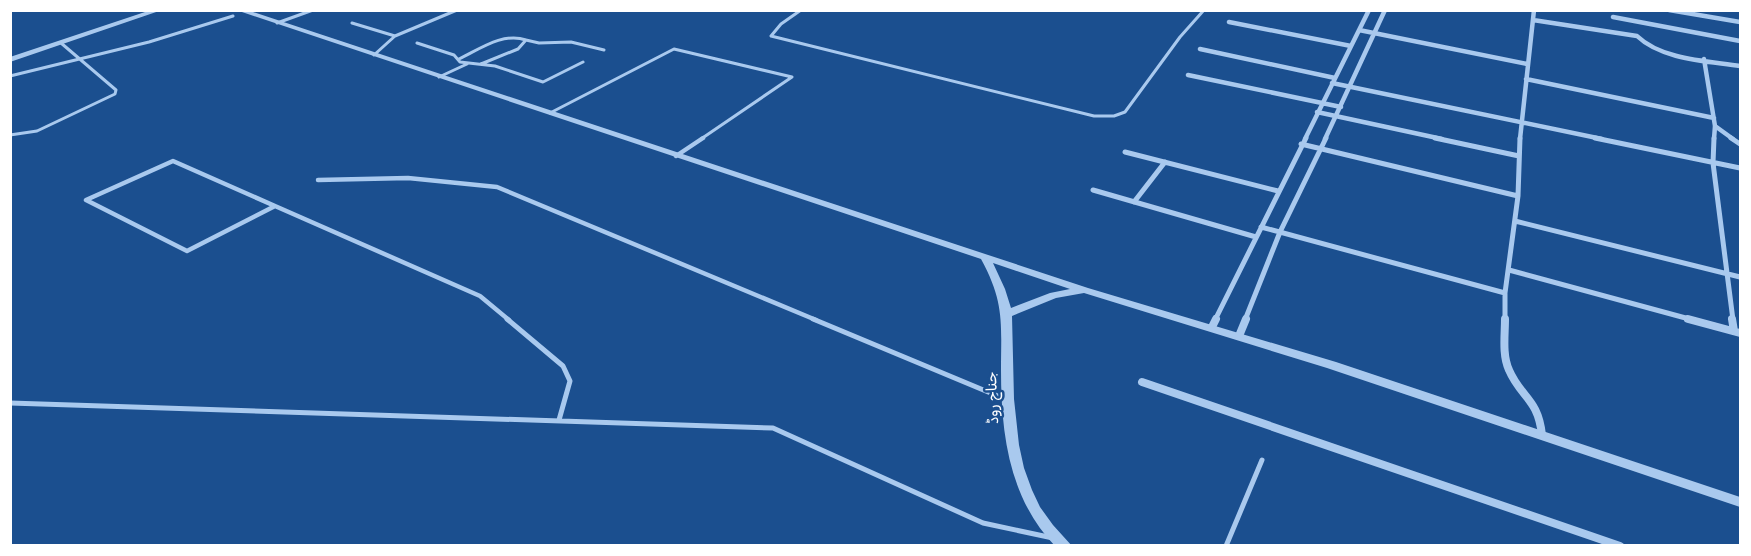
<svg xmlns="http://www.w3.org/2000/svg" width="1751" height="556" font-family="Rubik,'Noto Sans Arabic',sans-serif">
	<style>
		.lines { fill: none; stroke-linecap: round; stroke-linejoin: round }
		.service-far2 { stroke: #a9c9ee; stroke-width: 3 }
		.service-far1 { stroke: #a9c9ee; stroke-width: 4.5 }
		.service { stroke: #a9c9ee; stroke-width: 5 }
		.minor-far2 { stroke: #a9c9ee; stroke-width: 4.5 }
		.minor-far1 { stroke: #a9c9ee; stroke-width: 5 }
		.minor { stroke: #a9c9ee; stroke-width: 8 }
		.tertiary { fill: #a9c9ee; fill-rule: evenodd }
		.labels { text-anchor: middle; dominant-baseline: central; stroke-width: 5; stroke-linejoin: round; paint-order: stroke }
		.street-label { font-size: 15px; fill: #fff; stroke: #1b4f8f }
	</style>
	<rect width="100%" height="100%" fill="#1b4f8f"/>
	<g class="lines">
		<path class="service-far2" d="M801,10L781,24L771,36L1094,116H1114L1125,112L1180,37L1204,10
			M277,23L313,10
			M352,23L395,36
			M526,40L539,43L571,42L604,50
			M417,43L454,55L460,62L495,66L543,82L583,62
			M374,55L395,36L457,10
			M459,59C480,49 503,32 526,40L518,49L481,64
			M10,76L149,42L233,16
			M439,77L467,64
			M550,113L674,49L792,77
			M10,135L37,131L115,94L116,90L61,43
			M701,139L792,77"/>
		<path class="service-far1" d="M676,156L703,138
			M173,161L275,206L187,251L86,200Z
			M318,180L408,178L497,187L816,320
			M275,206L480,296L509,320"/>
		<path class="service" d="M507,319L563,366L570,381L559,420
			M813,319L1005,399
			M10,403L773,428L983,523L1053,538
			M1226,546L1262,460"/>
		<path class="minor-far2" d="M1669,10L1740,22
			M1613,17L1740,41
			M1533,20L1637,36C1662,60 1708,61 1740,66
			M1229,22L1351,46
			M1359,30L1527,64
			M1200,49L1335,78
			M1704,59L1715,126L1714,139
			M1188,75L1341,107
			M1526,79L1714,118
			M1332,83L1602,139
			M1317,112L1442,139
			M1715,126L1733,139
			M1305,139L1369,10
			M1325,139L1385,10
			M1520,139L1534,10"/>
		<path class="minor-far1" d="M1435,138L1519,156
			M1595,138L1740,168
			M1714,138L1713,163L1733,320
			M1731,138L1740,144
			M1301,144L1518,196
			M1125,152L1278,191
			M1093,190L1256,237
			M1134,202L1165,162
			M1515,221L1740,277
			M1261,227L1505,293
			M1509,270L1693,320
			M1215,320L1306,138
			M1245,320L1280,232L1326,138
			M1505,320V293L1518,196L1520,138"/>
		<path class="minor" d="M1505,319C1505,335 1502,355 1509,370C1521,398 1538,398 1542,435
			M1688,319L1740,333
			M1732,319L1734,331
			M1212,327L1216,319
			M1239,336L1246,319
			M1142,382L1620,546"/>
		<path class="tertiary" d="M151,10H162L10,62V57Z
			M236,10H247L1088,288L1336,362L1740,497V507L1327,368L1084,293L1056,298L1012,316L1014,399L1019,445L1024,468L1032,490L1040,507L1053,525L1072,546H1055C1009,498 1001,434 1001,370C1001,324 1005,303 981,259ZM993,263L1070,289L1050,293L1011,308L1005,289Z"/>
	</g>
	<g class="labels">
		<g class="street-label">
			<text transform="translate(992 398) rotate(-93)">جناح روڈ</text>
		</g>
	</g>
	<rect width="1751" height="556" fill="none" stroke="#ffffff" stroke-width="24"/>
</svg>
